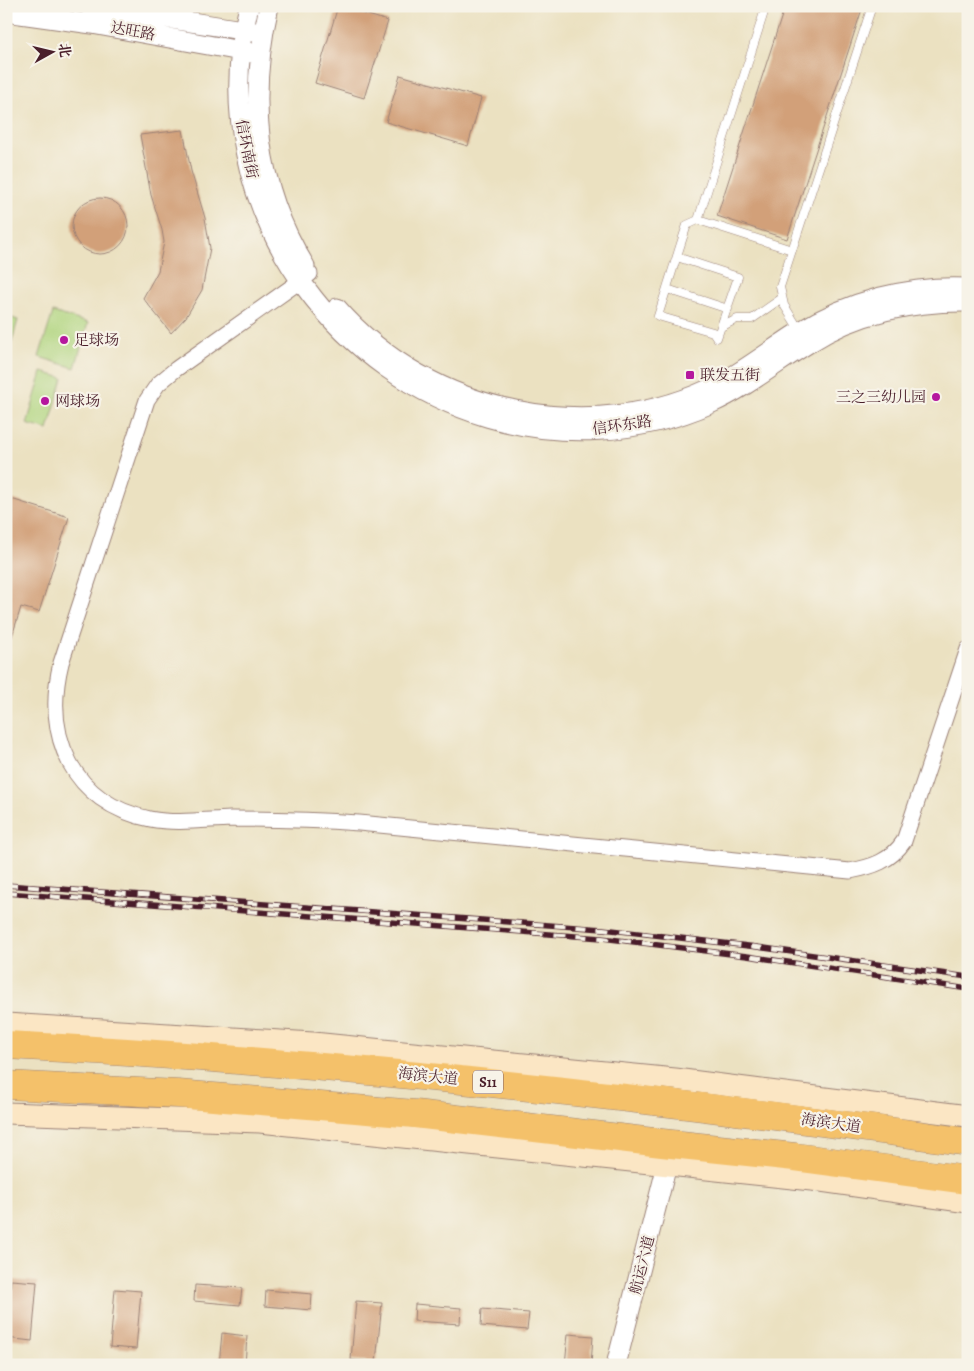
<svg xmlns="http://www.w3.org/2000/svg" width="974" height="1371" font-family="Alegreya,'Noto Serif SC',serif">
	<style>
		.green { fill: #afd47d; stroke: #7c7a54 }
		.building { fill: #d2a079 }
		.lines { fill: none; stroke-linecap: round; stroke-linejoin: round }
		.service-casing { stroke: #9a8076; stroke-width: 9 }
		.minor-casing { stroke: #9a8076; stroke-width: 17 }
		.tertiary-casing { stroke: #9a8076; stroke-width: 21 }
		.secondary-casing { stroke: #9a8076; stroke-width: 23 }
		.motorway-casing { stroke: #9a8076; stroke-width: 29 }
		.service { stroke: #fff; stroke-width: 8 }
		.minor { stroke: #fff; stroke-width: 15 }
		.tertiary { stroke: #fff; stroke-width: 19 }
		.secondary { stroke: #fbe6c4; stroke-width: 21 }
		.motorway { stroke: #f4c16b; stroke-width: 28 }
		.rail-casing { stroke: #4a1f2b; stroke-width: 5.5 }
		.rail { stroke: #f7f3e8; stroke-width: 4; stroke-dasharray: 11; stroke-linecap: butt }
		.poi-dot { fill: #b5179e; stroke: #f7f3e8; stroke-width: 2 }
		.labels { text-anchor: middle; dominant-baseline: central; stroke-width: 4.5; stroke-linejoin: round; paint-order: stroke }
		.shield { fill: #f7f3e8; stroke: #7e5f64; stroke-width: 1 }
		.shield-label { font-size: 14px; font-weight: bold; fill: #4a1f2b }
		.street-label { font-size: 15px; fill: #4a1f2b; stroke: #f7f3e8 }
		.poi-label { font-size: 15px; fill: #4a1f2b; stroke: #f7f3e8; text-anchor: start }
	</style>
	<rect width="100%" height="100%" fill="#f7f3e8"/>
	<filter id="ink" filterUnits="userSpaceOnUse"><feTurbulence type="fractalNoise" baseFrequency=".02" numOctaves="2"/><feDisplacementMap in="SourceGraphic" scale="10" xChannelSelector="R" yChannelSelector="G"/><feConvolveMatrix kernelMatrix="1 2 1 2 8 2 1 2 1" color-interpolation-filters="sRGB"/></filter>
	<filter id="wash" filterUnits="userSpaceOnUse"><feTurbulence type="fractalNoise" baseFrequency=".0096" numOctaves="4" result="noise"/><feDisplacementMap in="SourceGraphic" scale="20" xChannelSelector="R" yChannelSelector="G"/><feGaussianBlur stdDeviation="1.12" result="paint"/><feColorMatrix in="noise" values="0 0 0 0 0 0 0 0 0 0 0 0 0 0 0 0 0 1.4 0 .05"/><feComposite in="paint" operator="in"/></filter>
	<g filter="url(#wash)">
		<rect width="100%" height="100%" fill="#ebe1c1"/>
		<path class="green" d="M53,312L88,323L75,368L39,357Z
			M6,316L18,320L10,348L6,347Z
			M42,372L63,378L48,430L27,424Z"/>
		<g id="blocks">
			<path class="building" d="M338,6L388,21L364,98L315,83Z
				M785,6H863L787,239L717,216Z
				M400,75L481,98L468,146L386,122Z
				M183,130L191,171L205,218L210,248L202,290L186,317L171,333L143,298L158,271L164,242L162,230L151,195L140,135Z
				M72 226a28 28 0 1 1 56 0a28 28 0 1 1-56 0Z
				M8,498L69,517L39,612L21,607L9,646L6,645V504Z
				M11,1280L37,1282L32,1341L6,1338Z
				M195,1285L242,1288L240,1305L194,1301Z
				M115,1289L141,1291L136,1349L110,1347Z
				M266,1290L312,1294L311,1310L265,1306Z
				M356,1301L382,1303L376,1362L351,1360Z
				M415,1304L461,1308L460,1324L414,1321Z
				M482,1309L529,1313L527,1330L481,1326Z
				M222,1333L247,1336L245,1365H219Z
				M568,1334L593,1336L591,1365H565Z"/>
		</g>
	</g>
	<g filter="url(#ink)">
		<use href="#blocks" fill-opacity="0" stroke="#9a8076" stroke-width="1"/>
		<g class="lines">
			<defs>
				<path id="service" d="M698,220L766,6
					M677,257L738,277L717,338L713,332L658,316C668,285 677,255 687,225L698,220L792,250
					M667,289L728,309
					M723,326L737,319H752L782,298
					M800,331L784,305L780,287L872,6"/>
				<path id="minor" d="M310,274L176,369L158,384L147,400L61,663C43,736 72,803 150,819C176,824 204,820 230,819C273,819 316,820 359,823L850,871C872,867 891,861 904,841L968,649"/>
				<path id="tertiary" d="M89,6L255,32
					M249,6C224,104 246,206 305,287C398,415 565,468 712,403C747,387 776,363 809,343C856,313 913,301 968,302
					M269,6C248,98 255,185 305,266
					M6,12L92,24L252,53
					M337,308C429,414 593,449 719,384C747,369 772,349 799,332C849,301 909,285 968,288
					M616,1365L667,1165"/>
				<path id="secondary" d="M6,1024L313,1043L675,1079L968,1116
					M6,1113L260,1122L821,1181L968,1202"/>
				<path id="motorway" d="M6,1045C328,1061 649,1097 968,1142
					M6,1085L178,1094L415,1114L662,1143L795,1157L968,1180"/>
			</defs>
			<use href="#service" class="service-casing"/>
			<use href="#minor" class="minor-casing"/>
			<use href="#tertiary" class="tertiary-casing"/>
			<use href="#secondary" class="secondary-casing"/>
			<use href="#motorway" class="motorway-casing"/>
			<use href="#service" class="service"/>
			<use href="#minor" class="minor"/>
			<use href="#tertiary" class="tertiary"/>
			<use href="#secondary" class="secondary"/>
			<use href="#motorway" class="motorway"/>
			<defs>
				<path id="rail" d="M6,885L603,929L757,947L968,977
					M6,893L602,938L747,956L968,989"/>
			</defs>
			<use href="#rail" class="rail-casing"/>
			<use href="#rail" class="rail"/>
		</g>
	</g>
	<g class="poi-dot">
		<circle cx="64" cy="340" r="5"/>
		<rect x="685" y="370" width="10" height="10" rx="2.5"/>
		<circle cx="936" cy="397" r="5"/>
		<circle cx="45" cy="401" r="5"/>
	</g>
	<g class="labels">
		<rect class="shield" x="473" y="1070.5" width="30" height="23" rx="4"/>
		<g class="shield-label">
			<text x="488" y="1082">S11</text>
		</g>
		<g class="street-label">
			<text transform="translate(133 31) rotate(10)">达旺路</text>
			<text transform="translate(247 149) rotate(79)">信环南街</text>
			<text transform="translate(622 425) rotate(-8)">信环东路</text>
			<text transform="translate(428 1076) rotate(6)">海滨大道</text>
			<text transform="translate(831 1123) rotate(8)">海滨大道</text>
			<text transform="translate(642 1265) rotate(-76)">航运六道</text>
		</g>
		<g class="poi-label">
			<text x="74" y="340">足球场</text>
			<text x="700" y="375">联发五街</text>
			<text x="926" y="397" text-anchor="end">三之三幼儿园</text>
			<text x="55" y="401">网球场</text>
		</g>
	</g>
	<rect width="974" height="1371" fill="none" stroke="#f7f3e8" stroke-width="25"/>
	<g transform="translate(52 52) rotate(82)" stroke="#f7f3e8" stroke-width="4" paint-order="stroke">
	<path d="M0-4L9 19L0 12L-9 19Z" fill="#4a1f2b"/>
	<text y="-8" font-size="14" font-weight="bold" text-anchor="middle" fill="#4a1f2b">北</text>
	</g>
</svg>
